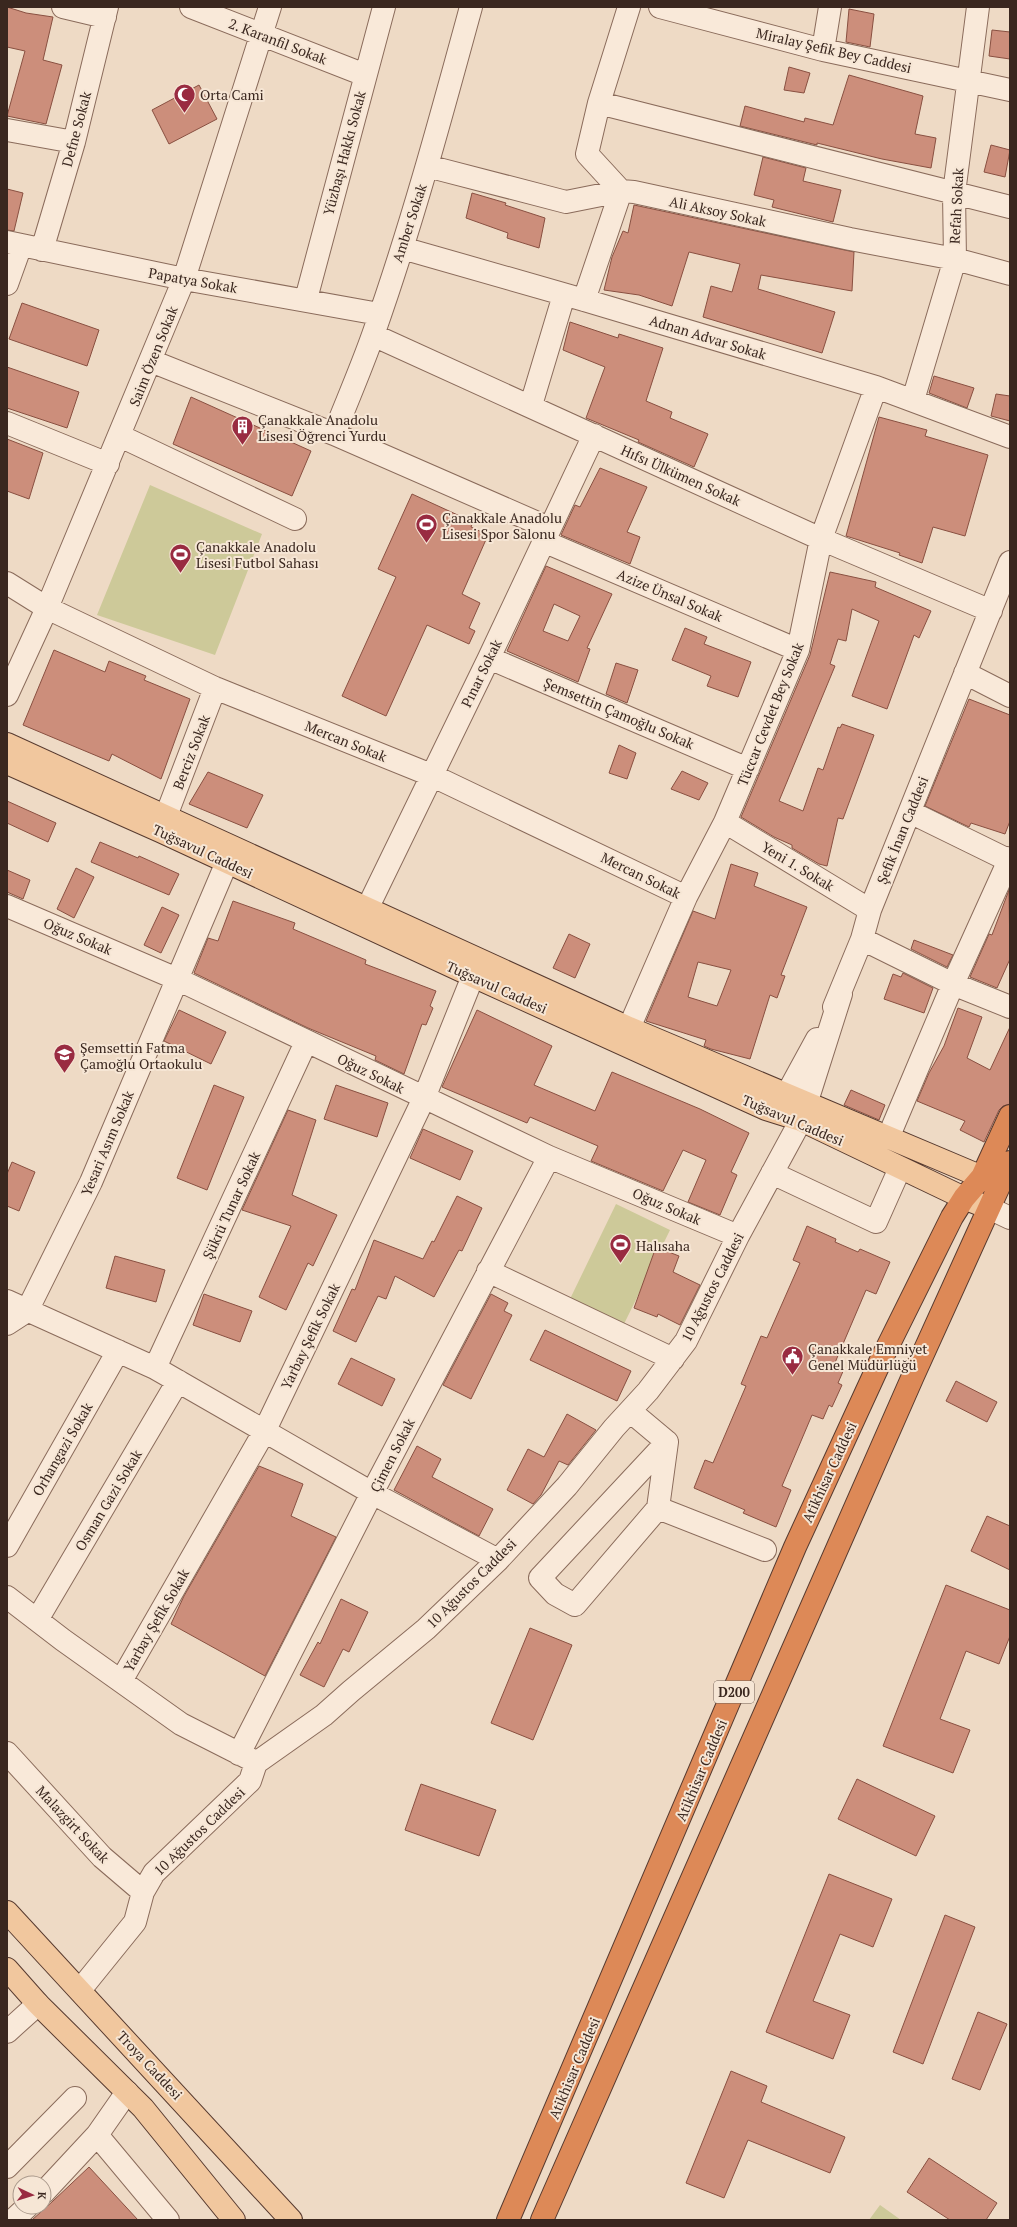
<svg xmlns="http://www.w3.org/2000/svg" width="1017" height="2227" font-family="'PT Serif',serif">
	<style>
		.green { fill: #cdc999 }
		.building { fill: #cc8e7b; stroke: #895041; fill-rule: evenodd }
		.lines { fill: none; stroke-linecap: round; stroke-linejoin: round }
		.minor-casing { stroke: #8a6b5b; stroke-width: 24 }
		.major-casing { stroke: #573a2f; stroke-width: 24 }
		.highway-casing { stroke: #573a2f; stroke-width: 24 }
		.minor { stroke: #f9e9d9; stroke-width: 22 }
		.major { stroke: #f1c79e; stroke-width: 22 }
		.highway { stroke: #dd8957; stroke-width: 22 }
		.labels { text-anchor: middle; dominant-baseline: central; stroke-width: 4; stroke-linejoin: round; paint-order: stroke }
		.shield { fill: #f6e6d5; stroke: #726056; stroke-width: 1 }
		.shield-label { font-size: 13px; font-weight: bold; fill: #3a271f }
		.street-label { font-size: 14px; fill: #3a271f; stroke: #f6e6d5 }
		.poi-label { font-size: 14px; fill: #3a271f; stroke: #f6e6d5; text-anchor: start }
	</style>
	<rect width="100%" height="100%" fill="#eedac5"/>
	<path class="green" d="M150,485L262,534L215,655L97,615Z
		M616,1204L670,1230L624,1324L570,1299Z
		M880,2205L901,2220H869Z"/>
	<path class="building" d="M7,7L26,13L53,17L43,60L62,65L46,124L7,116L25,51L7,47Z
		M849,9L874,14L870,47L846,42Z
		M992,30L1010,32V59L989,56Z
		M789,67L810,73L804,93L784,90Z
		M849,75L923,96L915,134L936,138L931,168L882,159L817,143V145L740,126L745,106L804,122L805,118L833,125Z
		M199,85L217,119L169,144L152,110Z
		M991,145L1010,150L1005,177L984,172Z
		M763,157L806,168L803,181L841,190L833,222L772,207L774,200L754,195Z
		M7,189L23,193L14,231L7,230Z
		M472,193L506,203L505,205L545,218L539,248L507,238L508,233L466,218Z
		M634,205L854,252L852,291L761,275L758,289L835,312L822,353L703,317L711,286L732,292L740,264L689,252L672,306L639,295L604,290L612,257L623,231L628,233Z
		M22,303L99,330L87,366L9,339Z
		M570,322L618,338L619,334L663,348L646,401L672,412L670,418L708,434L694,467L638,442L639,440L586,418L605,367L563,350Z
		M7,367L79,392L67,428L7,408Z
		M934,376L974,388L967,408L929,393Z
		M996,394L1010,396V421L991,416Z
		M191,397L311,451L292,496L173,444Z
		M879,417L927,430L925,436L988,455L965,536L933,527L922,563L899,555L900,553L846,536Z
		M7,439L43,453L29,499L7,491Z
		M600,468L647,487L627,532L640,537L630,564L561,535L575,505L580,507Z
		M412,494L473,522L471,527L488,535L462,594L480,603L469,628L475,631L469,644L427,625L386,716L342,696L396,577L378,569Z
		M546,566L612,594L587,648L590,649L578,682L507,651ZM554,604L580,616L568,641L543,631Z
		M830,572L876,582L875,587L931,611L919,638L914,635L887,709L852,696L879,621L852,609L846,641L838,639L830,664L835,666L779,801L803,811L818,768L823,770L838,727L840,728L842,724L874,735L843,819L838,818L827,866L819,864L792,848V845L774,837L741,817L810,655Z
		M685,628L707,637L704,644L751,662L738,697L707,686L711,676L672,660Z
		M54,650L105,672L109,661L146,676L144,680L190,699L161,779L112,754L109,761L23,725Z
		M616,663L638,670L627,703L606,694Z
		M969,699L1010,715V821L1005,834L971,823L969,827L925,806Z
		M619,745L636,753L627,779L609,773Z
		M682,771L708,783L699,800L671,789Z
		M208,772L263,795L247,828L189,804Z
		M7,801L56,823L48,842L7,823Z
		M100,842L138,858L139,856L179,874L169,895L91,862Z
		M731,864L758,873L754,886L807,907L781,975L785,976L777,998L770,995L750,1059L711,1049L704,1046L706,1040L646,1021L693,911L715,919ZM698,962L731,970L717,1006L688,997Z
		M76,868L94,877L74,918L57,909Z
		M7,870L30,880L23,899L7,892Z
		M1009,890L1010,959L997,988L970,977L989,934L992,935Z
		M233,901L295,923L293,929L366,960L365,964L436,991L430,1006L433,1008L426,1025L422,1024L404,1074L375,1060L376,1056L308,1028L194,973L208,938L218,941Z
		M162,907L179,915L161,953L144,945Z
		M569,934L590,944L575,978L553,968Z
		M914,940L953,955L947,967L911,949Z
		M903,973L933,988L924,1013L884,999L893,974L901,977Z
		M958,1008L982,1017L967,1058L990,1070L1010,1027V1104L1003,1106L999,1110L984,1142L960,1130L965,1121L917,1101L929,1073L944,1046Z
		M179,1010L226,1032L211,1064L164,1041Z
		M477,1010L552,1046L534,1085L595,1111L612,1072L700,1109L749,1133L731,1172L737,1175L720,1215L688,1202L706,1160L683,1150L663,1191L591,1161L598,1146L530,1117L527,1123L442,1087Z
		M214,1085L244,1097L207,1190L177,1178Z
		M336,1085L388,1103L377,1137L324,1119Z
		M851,1090L885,1105L879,1120L844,1105Z
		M288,1110L316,1120L292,1195L337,1215L313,1266L308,1263L286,1310L259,1297L291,1226L242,1210Z
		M423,1129L473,1151L460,1180L410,1158Z
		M12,1162L35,1172L19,1211L7,1206V1174Z
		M457,1196L482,1208L462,1251L459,1250L434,1297L395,1276L386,1299L378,1296L356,1342L333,1331L352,1289L355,1290L374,1240L423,1259L432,1241L434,1242Z
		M807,1226L836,1239L835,1242L858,1252L860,1249L890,1262L876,1294L866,1290L834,1365L844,1369L838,1383L842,1385L832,1407L829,1405L823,1419L812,1415L782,1486L791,1490L776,1527L743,1513L745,1510L694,1488L705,1460L713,1463L746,1386L741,1384L761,1336L767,1338L800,1263L793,1260Z
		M656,1247L679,1256L673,1272L700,1285L680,1325L658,1314L657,1317L634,1308Z
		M115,1256L165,1270L156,1302L106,1288Z
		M204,1294L252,1311L240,1342L193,1325Z
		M491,1294L508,1303L504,1311L512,1315L471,1399L443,1385Z
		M545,1330L631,1371L617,1401L530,1360Z
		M351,1358L395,1379L382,1406L338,1384Z
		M956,1381L997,1402L987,1422L946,1401Z
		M567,1414L596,1430L568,1465L559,1461L541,1495L533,1504L507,1490L528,1449L544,1457Z
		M417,1446L441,1459L432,1477L493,1509L479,1536L394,1490Z
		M259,1466L303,1484L291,1516L336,1537L265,1676L171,1624L184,1596Z
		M987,1516L1010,1526V1570L971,1551Z
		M946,1585L1010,1610V1636L999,1664L966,1651L940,1719L970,1730L953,1773L883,1746Z
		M341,1599L368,1612L349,1652L343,1649L324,1687L300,1675L318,1642L320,1644Z
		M530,1628L572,1645L533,1740L491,1723Z
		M857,1779L935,1816L916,1856L838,1819Z
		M421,1784L496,1810L479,1856L405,1830Z
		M829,1874L892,1899L873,1947L840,1934L813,2001L850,2015L833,2059L766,2032Z
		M945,1915L975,1927L923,2064L893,2052Z
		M978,2012L1007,2024L980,2090L952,2079Z
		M731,2071L767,2086L761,2102L845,2137L830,2173L748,2140L724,2198L686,2183Z
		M929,2158L997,2203L986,2220H950L907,2192Z
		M89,2167L138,2220H32L53,2201Z"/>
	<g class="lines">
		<defs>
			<path id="minor" d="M63,7L105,17
				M191,7L365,75
				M660,7L823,50L1010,90
				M823,50L830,7
				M599,103L1010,207
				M7,130L74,142
				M427,166L566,202L621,191L634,192L850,239L955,259L1010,274
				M7,242L184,279L379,314
				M402,248L584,300L876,387L1010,437
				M42,250L74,142L107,7
				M7,284L21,245
				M306,299L384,7
				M584,300L621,191L587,154L599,103L629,7
				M373,335L821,539L991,611
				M151,361L334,434L549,528
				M913,400L955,259L954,193L978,7
				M531,405L564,295
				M7,423L108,464
				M334,434C347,401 361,369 373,335C411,228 441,117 471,7
				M120,436L295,519
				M543,541L798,650
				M7,583L47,608L215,688L431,775L686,897
				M489,658L748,769
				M965,673L1010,696
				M7,695L47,608L184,279L270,7
				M910,812L1010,861
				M166,816L215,688
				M725,822L870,910
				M7,906L177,979L549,1157L738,1236
				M367,909L489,658L594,435
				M862,939L953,984L1010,1007
				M834,1007L862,939L870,910L1010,562
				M629,1028L686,897L725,822L798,650L821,539L876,387
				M787,1094L817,1039
				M888,1138L953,984L1010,858
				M772,1173L876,1222L900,1168
				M989,1208L1010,1218
				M488,1271L673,1359
				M7,1301L155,1368L372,1493L498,1560
				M7,1324L27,1311L91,1182L227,862
				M155,1368L306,1042
				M630,1411L667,1442L540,1578L555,1594L575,1605L658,1508L765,1550
				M658,1508L667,1442
				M7,1546L118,1351
				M7,1597L63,1640L181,1724L252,1760
				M37,1620L178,1381
				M121,1681L264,1432L424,1098L473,976
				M7,1753L102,1857L143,1892
				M239,1754L372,1493L549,1157
				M80,1990L135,1922L143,1892L154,1873L250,1781L256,1763L324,1715L351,1691L426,1629L498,1560L567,1486L614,1428L648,1391L686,1341L738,1236L801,1120L841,994
				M7,2032L38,2004
				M97,2135L168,2220
				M7,2167L75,2098
				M44,2192L97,2135L127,2092
				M13,2220L27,2207"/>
			<path id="major" d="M7,744L629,1028L982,1177L998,1186
				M7,763L160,831L473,976L766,1109L801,1120L964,1198L989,1208
				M7,1912L291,2220
				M7,1969L38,2004L143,2108L234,2220"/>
			<path id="highway" d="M508,2220L795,1547L880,1362L952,1217L964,1198L982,1177L1010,1116
				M542,2220L913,1376L1010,1162"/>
		</defs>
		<use href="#minor" class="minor-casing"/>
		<use href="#major" class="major-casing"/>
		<use href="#highway" class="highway-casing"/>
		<use href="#minor" class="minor"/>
		<use href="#major" class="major"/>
		<use href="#highway" class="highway"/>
	</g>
	<defs>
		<symbol id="mosque-pin" viewBox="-11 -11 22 30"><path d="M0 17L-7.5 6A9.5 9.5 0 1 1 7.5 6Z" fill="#992b41" stroke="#f6e6d5"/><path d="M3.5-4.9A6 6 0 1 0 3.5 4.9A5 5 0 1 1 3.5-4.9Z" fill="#fff"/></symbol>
		<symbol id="building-pin" viewBox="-11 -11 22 30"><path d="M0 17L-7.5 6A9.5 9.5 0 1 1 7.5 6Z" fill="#992b41" stroke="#f6e6d5"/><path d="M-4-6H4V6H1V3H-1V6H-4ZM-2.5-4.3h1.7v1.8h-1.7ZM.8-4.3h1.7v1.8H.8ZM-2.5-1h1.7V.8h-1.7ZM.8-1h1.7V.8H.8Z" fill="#fff"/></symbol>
		<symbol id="stadium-pin" viewBox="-11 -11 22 30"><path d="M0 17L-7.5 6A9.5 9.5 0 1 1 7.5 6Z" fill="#992b41" stroke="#f6e6d5"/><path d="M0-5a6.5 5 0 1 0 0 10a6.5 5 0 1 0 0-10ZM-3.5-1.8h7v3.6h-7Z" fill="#fff"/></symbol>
		<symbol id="school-pin" viewBox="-11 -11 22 30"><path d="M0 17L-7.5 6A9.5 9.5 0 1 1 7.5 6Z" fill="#992b41" stroke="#f6e6d5"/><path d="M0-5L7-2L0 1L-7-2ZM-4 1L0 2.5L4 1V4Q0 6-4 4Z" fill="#fff"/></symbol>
		<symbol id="civic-pin" viewBox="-11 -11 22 30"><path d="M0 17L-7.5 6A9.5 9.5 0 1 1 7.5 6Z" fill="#992b41" stroke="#f6e6d5"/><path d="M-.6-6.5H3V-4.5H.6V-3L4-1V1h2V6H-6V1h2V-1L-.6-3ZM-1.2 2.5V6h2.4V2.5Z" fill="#fff"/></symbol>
	</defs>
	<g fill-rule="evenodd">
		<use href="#mosque-pin" x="172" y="82" width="25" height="34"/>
		<use href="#building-pin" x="230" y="414" width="25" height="34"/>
		<use href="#stadium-pin" x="414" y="512" width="25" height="34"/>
		<use href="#stadium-pin" x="168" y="542" width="25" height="34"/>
		<use href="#school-pin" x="52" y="1042" width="25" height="34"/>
		<use href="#stadium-pin" x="608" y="1232" width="25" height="34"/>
		<use href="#civic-pin" x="780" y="1344" width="25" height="34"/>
	</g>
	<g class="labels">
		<rect class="shield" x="714" y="1681" width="40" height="22" rx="3"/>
		<g class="shield-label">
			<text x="734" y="1692">D200</text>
		</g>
		<g class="street-label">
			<text transform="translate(278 41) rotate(21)">2. Karanfil Sokak</text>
			<text transform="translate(834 50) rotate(13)">Miralay Şefik Bey Caddesi</text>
			<text transform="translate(76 129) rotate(-75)">Defne Sokak</text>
			<text transform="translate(344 153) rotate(-75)">Yüzbaşı Hakkı Sokak</text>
			<text transform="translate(956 206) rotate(-87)">Refah Sokak</text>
			<text transform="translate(718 211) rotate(12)">Ali Aksoy Sokak</text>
			<text transform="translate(409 223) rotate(-72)">Amber Sokak</text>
			<text transform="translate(193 280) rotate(10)">Papatya Sokak</text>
			<text transform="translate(708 337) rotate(17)">Adnan Advar Sokak</text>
			<text transform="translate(153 356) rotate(-68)">Saim Özen Sokak</text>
			<text transform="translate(681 475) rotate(24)">Hıfsı Ülkümen Sokak</text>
			<text transform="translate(670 595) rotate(23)">Azize Ünsal Sokak</text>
			<text transform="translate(481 673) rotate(-64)">Pınar Sokak</text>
			<text transform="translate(619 713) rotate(23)">Şemsettin Çamoğlu Sokak</text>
			<text transform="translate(770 714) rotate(-68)">Tüccar Cevdet Bey Sokak</text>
			<text transform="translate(346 741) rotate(22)">Mercan Sokak</text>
			<text transform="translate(191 752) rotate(-69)">Berciz Sokak</text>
			<text transform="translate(902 830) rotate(-68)">Şefik İnan Caddesi</text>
			<text transform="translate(203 851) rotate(25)">Tuğsavul Caddesi</text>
			<text transform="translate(798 866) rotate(31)">Yeni 1. Sokak</text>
			<text transform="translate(641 875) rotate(26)">Mercan Sokak</text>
			<text transform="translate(78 936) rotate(23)">Oğuz Sokak</text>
			<text transform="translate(497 987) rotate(24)">Tuğsavul Caddesi</text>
			<text transform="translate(371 1073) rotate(26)">Oğuz Sokak</text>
			<text transform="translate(793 1120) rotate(23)">Tuğsavul Caddesi</text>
			<text transform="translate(107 1143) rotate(-67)">Yesari Asım Sokak</text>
			<text transform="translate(231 1205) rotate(-65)">Şükrü Tunar Sokak</text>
			<text transform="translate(667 1206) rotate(23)">Oğuz Sokak</text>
			<text transform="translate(712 1287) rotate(-63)">10 Ağustos Caddesi</text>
			<text transform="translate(310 1336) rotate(-64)">Yarbay Şefik Sokak</text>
			<text transform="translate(62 1449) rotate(-60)">Orhangazi Sokak</text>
			<text transform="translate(392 1455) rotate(-63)">Çimen Sokak</text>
			<text transform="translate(829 1472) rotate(-65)">Atikhisar Caddesi</text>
			<text transform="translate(108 1500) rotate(-59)">Osman Gazi Sokak</text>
			<text transform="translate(471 1583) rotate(-45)">10 Ağustos Caddesi</text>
			<text transform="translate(156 1620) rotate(-60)">Yarbay Şefik Sokak</text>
			<text transform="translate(701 1770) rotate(-67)">Atikhisar Caddesi</text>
			<text transform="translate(73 1824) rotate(47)">Malazgirt Sokak</text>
			<text transform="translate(199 1831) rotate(-44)">10 Ağustos Caddesi</text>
			<text transform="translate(150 2065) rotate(47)">Troya Caddesi</text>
			<text transform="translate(574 2068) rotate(-67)">Atikhisar Caddesi</text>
		</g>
		<g class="poi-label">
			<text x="200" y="94">Orta Cami</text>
			<text x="258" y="419">Çanakkale Anadolu<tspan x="258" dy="16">Lisesi Öğrenci Yurdu</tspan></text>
			<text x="442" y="517">Çanakkale Anadolu<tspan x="442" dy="16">Lisesi Spor Salonu</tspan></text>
			<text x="196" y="546">Çanakkale Anadolu<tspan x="196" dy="16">Lisesi Futbol Sahası</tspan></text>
			<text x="80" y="1047">Şemsettin Fatma<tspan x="80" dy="16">Çamoğlu Ortaokulu</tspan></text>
			<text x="636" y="1245">Halısaha</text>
			<text x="808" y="1348">Çanakkale Emniyet<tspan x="808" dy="16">Genel Müdürlüğü</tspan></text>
		</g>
	</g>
	<rect width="1017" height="2227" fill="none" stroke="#3a271f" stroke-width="16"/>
	<g transform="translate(32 2195) rotate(94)"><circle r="19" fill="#f6e6d5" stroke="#ab9a8c"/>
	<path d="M0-3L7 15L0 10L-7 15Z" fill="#992b41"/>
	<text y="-6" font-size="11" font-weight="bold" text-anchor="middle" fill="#3a271f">K</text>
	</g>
</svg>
